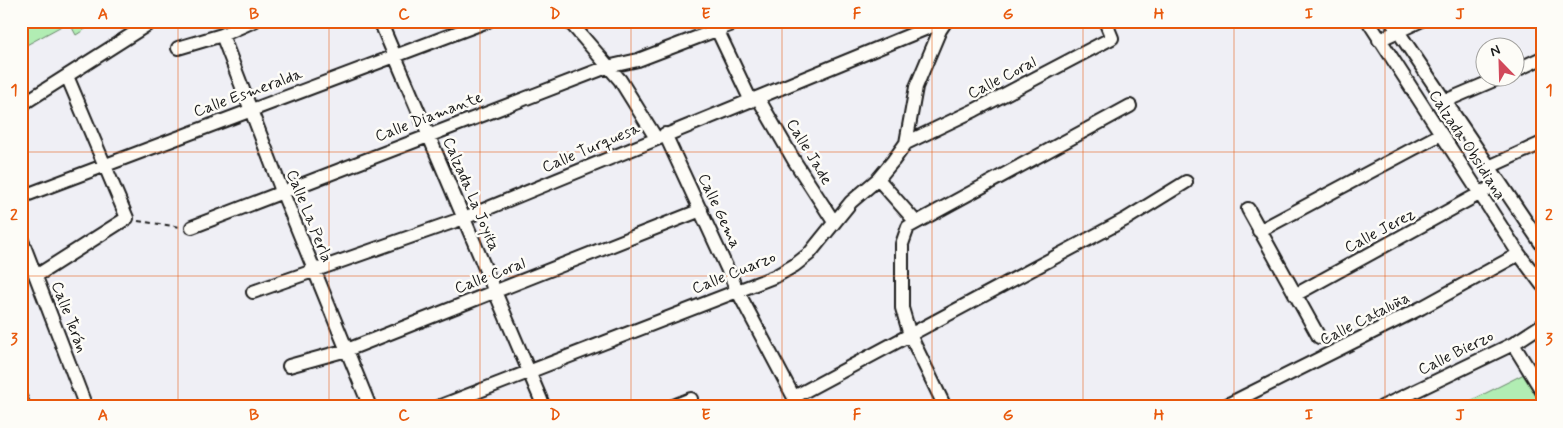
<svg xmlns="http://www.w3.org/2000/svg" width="1563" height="428" font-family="Mynerve,sans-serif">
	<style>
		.green { fill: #b1edb3; stroke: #668468 }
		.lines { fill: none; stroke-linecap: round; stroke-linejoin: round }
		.street-casing { stroke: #1c1c1c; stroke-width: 16 }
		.path { stroke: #1c1c1c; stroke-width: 2; stroke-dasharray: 5 4; stroke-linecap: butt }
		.street { stroke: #fdfcf7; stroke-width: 12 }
		.grid { fill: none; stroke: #e8590c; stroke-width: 1; stroke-opacity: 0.55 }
		.labels { text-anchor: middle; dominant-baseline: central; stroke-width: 5; stroke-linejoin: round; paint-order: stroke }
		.street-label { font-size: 16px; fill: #1c1c1c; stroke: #fdfcf7 }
		.neatline { fill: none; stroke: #e8590c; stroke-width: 2 }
		.grid-label { font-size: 16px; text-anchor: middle; font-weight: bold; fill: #e8590c }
	</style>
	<rect width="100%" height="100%" fill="#efeff5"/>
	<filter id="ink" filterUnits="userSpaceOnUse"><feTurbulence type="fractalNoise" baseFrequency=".02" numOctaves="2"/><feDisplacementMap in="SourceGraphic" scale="10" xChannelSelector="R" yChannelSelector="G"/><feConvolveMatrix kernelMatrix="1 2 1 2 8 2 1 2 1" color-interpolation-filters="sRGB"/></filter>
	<g filter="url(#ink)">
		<path class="green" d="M21,21H98L76,35L69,22L21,48Z
			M1524,374L1542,407H1458Z"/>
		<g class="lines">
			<defs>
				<path id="street" d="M380,21L544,407
					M569,21L620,80L656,138
					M713,21L751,101
					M1368,21L1519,254L1542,285
					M1391,21L1542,245
					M222,35L282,191L370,407
					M1379,40L1420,21
					M178,48L222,35L254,21
					M1516,70L1542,58
					M758,98L795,162L834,222
					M1445,101L1499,78
					M21,105L153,21
					M665,134L737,290L799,407
					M906,143L975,110L1112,38L1105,21
					M1489,167L1542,143
					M878,179L915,221
					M21,197L488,21
					M1248,209L1319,337
					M192,227L607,67L638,60L740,21
					M1259,231L1441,134
					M21,238L86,407
					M36,276L127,218L67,76
					M253,292L464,218L937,24
					M1295,295L1499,183
					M1513,344L1542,391
					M289,366L347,350L701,210
					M794,397L1126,219L1186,182
					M21,399L24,407
					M438,407L776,276L795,265L809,254L851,202L878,179L893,161L906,143L916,87L940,30L946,21
					M671,407L691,399
					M945,407L910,335L902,308V244L908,227L1130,106
					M1223,407L1421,308L1519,254
					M1382,407L1513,344L1542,325"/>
			</defs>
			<use href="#street" class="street-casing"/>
			<path class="path" d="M138,221L180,227"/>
			<use href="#street" class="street"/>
		</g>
	</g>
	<path class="grid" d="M178,21V407M329,21V407M480,21V407M631,21V407M782,21V407M932,21V407M1083,21V407M1234,21V407M1385,21V407M21,152H1542M21,276H1542"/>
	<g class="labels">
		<g class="street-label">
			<text transform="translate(1002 78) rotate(-27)">Calle Coral</text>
			<text transform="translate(248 93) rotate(-20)">Calle Esmeralda</text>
			<text transform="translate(429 117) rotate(-21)">Calle Diamante</text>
			<text transform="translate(1467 145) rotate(57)">Calzada Obsidiana</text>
			<text transform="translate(591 148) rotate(-23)">Calle Turquesa</text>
			<text transform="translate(809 152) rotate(59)">Calle Jade</text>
			<text transform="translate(471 194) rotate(67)">Calzada La Joyita</text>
			<text transform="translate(719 211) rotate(65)">Calle Gema</text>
			<text transform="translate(309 216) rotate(68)">Calle La Perla</text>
			<text transform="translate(1380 231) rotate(-28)">Calle Jerez</text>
			<text transform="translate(734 273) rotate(-22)">Calle Cuarzo</text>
			<text transform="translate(490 276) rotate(-21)">Calle Coral</text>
			<text transform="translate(69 317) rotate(69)">Calle Terán</text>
			<text transform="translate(1365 319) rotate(-27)">Calle Cataluña</text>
			<text transform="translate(1456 353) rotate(-26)">Calle Bierzo</text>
		</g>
	</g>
	<rect width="1563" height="428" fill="none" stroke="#fdfcf7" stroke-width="55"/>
	<g transform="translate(1500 62) rotate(337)"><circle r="24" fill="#fdfcf7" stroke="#a3a29f"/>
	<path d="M0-4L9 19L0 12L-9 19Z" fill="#d1495b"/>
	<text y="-8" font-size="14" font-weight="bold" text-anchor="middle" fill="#1c1c1c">N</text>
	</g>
	<rect x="28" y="28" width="1508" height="372" class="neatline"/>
	<g class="grid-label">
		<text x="103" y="19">A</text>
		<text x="254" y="19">B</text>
		<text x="404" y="19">C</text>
		<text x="555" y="19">D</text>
		<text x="706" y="19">E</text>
		<text x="857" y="19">F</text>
		<text x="1008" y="19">G</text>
		<text x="1159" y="19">H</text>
		<text x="1309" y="19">I</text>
		<text x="1460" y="19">J</text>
		<text x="14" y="95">1</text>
		<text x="1549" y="95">1</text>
		<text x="14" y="220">2</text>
		<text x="1549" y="220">2</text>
		<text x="14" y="344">3</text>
		<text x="1549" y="344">3</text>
		<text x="103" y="420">A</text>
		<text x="254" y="420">B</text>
		<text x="404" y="420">C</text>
		<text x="555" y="420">D</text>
		<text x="706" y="420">E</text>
		<text x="857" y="420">F</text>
		<text x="1008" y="420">G</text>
		<text x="1159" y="420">H</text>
		<text x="1309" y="420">I</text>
		<text x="1460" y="420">J</text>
	</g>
</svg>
